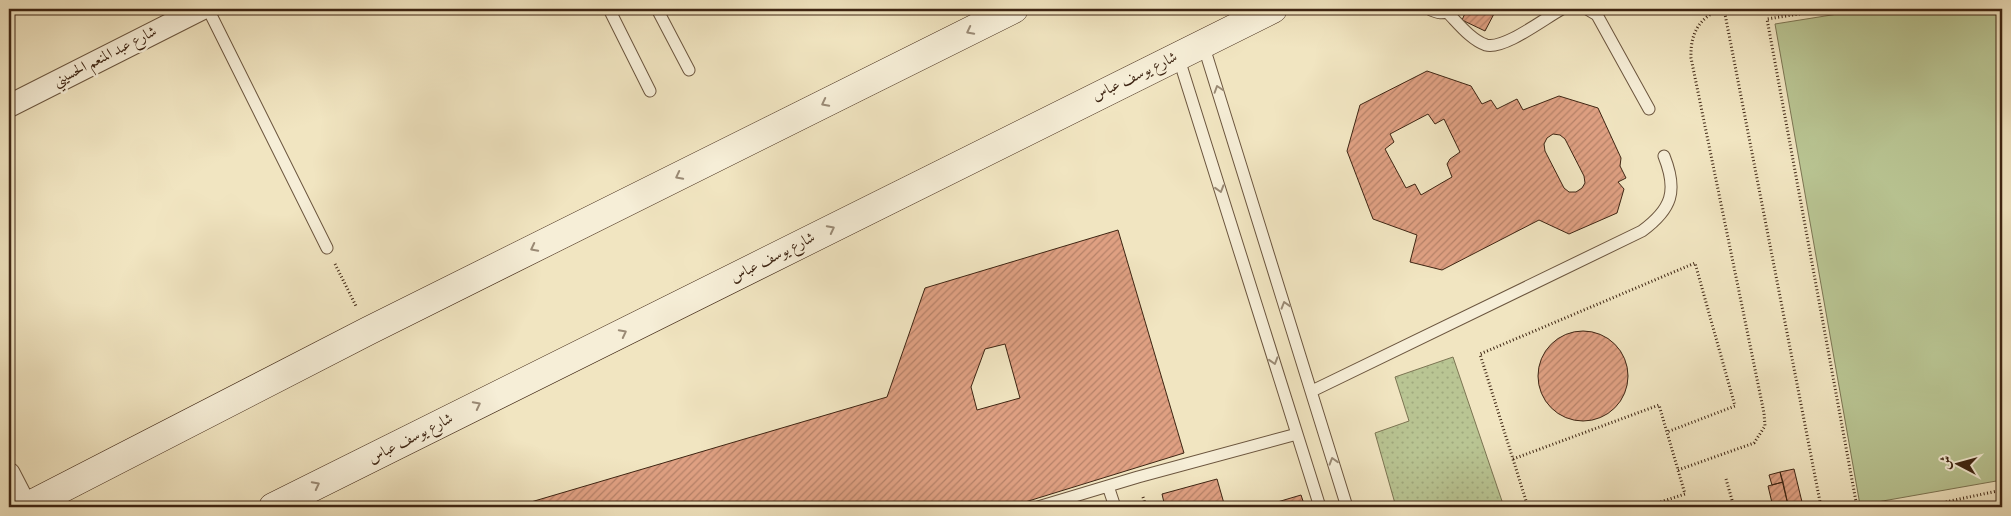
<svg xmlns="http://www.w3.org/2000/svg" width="2011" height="516" font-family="Vollkorn,Amiri,serif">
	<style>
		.grass { fill: url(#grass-dots); stroke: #7c7553 }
		.park { fill: #b9c593; stroke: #7c7553 }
		.building { fill: url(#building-hatch); stroke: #3e2513; fill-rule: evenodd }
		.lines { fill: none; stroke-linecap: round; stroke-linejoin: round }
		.service-casing { stroke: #6b553e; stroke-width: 13 }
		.minor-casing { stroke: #6b553e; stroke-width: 24 }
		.secondary-casing { stroke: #3e2513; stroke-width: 29 }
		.path { stroke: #3e2513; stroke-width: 3; stroke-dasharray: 1 2.5; stroke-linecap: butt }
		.service { stroke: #f6eed7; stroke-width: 11 }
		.minor { stroke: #f6eed7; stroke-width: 22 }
		.secondary { stroke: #f6eed7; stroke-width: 28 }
		.oneway { stroke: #9a8a75 }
		.labels { text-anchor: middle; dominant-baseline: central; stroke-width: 5; stroke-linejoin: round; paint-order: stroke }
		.street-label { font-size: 15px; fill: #3e2513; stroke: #f6eed7 }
	</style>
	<defs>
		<pattern id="grass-dots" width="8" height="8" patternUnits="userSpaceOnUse" patternTransform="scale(1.25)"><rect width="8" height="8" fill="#b9c593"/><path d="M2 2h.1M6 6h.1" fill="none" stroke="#a0a97e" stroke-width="1.8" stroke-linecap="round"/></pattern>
		<pattern id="building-hatch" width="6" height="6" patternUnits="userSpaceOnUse" patternTransform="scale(1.25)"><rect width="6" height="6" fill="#dfa082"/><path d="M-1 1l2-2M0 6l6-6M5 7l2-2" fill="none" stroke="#b68269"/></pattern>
	</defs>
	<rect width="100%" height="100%" fill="#f1e5c1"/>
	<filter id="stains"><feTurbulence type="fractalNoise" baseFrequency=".004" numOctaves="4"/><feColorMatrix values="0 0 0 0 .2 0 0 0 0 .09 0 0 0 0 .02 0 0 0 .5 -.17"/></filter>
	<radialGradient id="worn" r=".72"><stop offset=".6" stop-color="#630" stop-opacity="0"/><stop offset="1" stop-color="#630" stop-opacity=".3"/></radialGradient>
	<path class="grass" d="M1453,357L1504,507H1396L1375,433L1409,421L1395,377Z"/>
	<path class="park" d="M1869,9H2002V480L1860,505L1775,24Z"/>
	<path class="building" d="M1467,9L1496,10L1485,31L1462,20Z
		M1427,71L1471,86L1482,104L1491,100L1497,109L1517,99L1523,110L1559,96L1598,108L1621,158L1620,166L1626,178L1618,182L1624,189L1617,213L1569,234L1539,220L1442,270L1410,262L1417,235L1373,219L1347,151L1360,105ZM1428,114L1435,124L1444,119L1460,152L1450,159L1447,164L1452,177L1421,195L1415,184L1406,188L1385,149L1394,142L1390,134ZM1553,134L1560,135L1565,139L1584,176L1585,183L1582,188L1576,192H1569L1564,188L1545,151L1544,144L1547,138Z
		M1118,230L1184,453L1009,507H514L887,397L925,288ZM1005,344L1020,398L977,410L971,387L985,349Z
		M1538 376a45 45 0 1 1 90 0a45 45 0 1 1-90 0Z
		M1794,469L1802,502L1788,505L1780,472Z
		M1780,472L1783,482L1772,485L1769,475Z
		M1217,479L1225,507H1165L1162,494Z
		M1783,482L1788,505L1773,507L1768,486Z
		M1301,495L1305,507H1275L1274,503Z"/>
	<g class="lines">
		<defs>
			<path id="service" d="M208,9L327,248
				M609,9L650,91
				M657,9L689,70
				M1429,9C1437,13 1444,15 1451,9
				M1587,9L1597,15L1649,109
				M1447,12C1458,23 1471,40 1486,45C1504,50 1545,18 1562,9
				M1203,44L1347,507
				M1178,56L1320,507
				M1312,391L1642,231C1672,209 1678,191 1664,156
				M1108,486L1115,507
				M1038,507L1138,477L1297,434"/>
			<path id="minor" d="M9,106L201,9
				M9,474L26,507"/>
			<path id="secondary" d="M26,507L368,331L1014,9
				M273,507L1273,9"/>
		</defs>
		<use href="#service" class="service-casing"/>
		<use href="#minor" class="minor-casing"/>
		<use href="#secondary" class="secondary-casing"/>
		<path class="path" d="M1724,9L1821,507
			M1831,9L1767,19L1857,507
			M335,264L356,306
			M1513,459L1659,405L1685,494L1645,507
			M1678,470L1754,443L1765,426L1764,413L1691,58C1690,34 1699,17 1722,9
			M1726,479L1734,507
			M1143,497L1146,507
			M1528,507L1480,354L1695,263L1735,406L1667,432
			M1922,507L2002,490"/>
		<use href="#service" class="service"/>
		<use href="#minor" class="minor"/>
		<use href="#secondary" class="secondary"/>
	</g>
	<defs><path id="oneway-chevron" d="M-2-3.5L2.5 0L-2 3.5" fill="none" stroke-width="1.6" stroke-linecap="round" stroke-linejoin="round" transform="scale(1.25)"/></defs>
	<g class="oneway">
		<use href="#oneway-chevron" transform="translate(970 31) rotate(153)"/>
		<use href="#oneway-chevron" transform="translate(1218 89) rotate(-108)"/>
		<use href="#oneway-chevron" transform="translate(825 103) rotate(153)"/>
		<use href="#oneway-chevron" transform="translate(679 176) rotate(153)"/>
		<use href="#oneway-chevron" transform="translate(1220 189) rotate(73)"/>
		<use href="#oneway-chevron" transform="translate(831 229) rotate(-27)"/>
		<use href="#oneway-chevron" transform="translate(534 248) rotate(153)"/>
		<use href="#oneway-chevron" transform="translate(1285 305) rotate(-107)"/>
		<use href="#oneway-chevron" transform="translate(623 333) rotate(-27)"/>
		<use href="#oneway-chevron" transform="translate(1274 361) rotate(73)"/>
		<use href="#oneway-chevron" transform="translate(477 405) rotate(-27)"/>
		<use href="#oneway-chevron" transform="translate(1333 461) rotate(-107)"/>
		<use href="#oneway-chevron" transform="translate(316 485) rotate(-27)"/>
	</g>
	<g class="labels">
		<g class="street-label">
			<text transform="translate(105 57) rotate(-27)">شارع عبد المنعم الحسيني</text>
			<text transform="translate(1135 77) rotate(-26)">شارع يوسف عباس</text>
			<text transform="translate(773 258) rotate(-27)">شارع يوسف عباس</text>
			<text transform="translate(411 439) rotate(-27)">شارع يوسف عباس</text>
		</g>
	</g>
	<rect width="2011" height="516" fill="none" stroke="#f1e5c1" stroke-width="30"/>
	<rect x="10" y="10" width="1991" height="496" fill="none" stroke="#3e2513" stroke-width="2.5"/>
	<rect x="15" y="15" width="1981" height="486" fill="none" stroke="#3e2513"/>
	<g transform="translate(1958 464) rotate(276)" stroke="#f6eed7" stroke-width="4" paint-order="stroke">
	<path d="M0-4L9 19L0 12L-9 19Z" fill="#3e2513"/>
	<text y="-8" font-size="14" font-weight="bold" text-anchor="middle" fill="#3e2513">ش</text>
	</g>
	<rect width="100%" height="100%" filter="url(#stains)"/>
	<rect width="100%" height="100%" fill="url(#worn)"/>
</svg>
